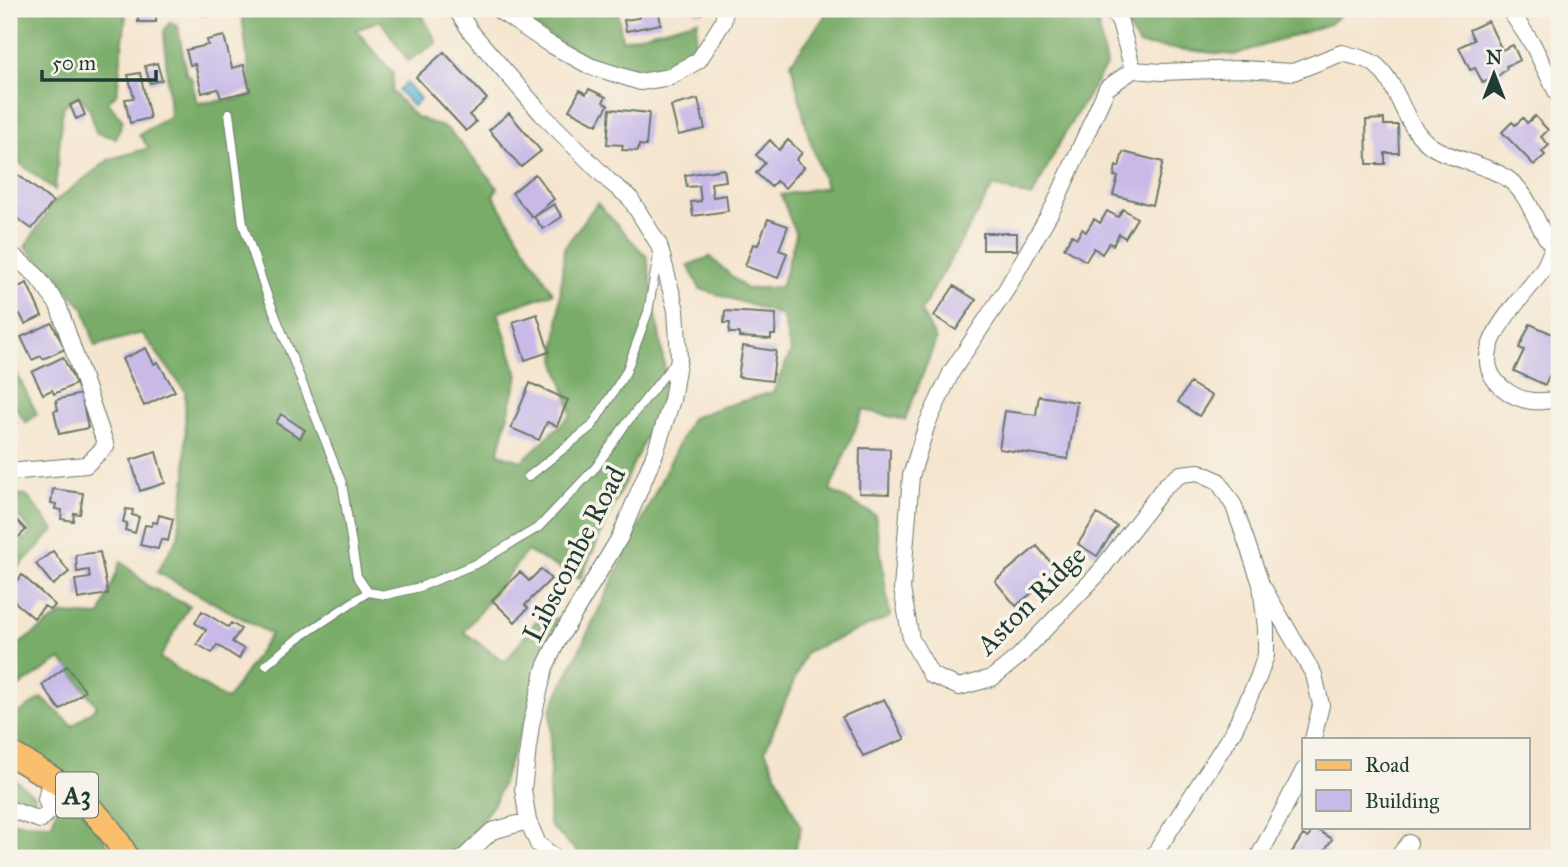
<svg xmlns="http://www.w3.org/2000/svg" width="1568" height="867" font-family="'IM FELL Great Primer',serif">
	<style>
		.forest { fill: #78ac68; stroke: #4c744e; stroke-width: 2 }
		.water { fill: #63bce0; stroke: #417c8a; stroke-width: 2 }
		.building { fill: #c8b9e8 }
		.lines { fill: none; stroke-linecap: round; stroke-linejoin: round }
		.service-casing { stroke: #6a786a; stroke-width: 10 }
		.minor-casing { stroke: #6a786a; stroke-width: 18 }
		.primary-casing { stroke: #6a786a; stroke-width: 27 }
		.service { stroke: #fff; stroke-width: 8 }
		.minor { stroke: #fff; stroke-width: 16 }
		.primary { stroke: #f9bf6d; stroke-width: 24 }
		.labels { text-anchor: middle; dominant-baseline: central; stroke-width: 7; stroke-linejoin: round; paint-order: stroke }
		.shield { fill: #f7f3e8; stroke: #60746a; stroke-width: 2 }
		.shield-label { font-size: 26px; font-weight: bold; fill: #1f3d34 }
		.street-label { font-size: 28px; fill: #1f3d34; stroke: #f7f3e8 }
	</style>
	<rect width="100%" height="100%" fill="#f7f3e8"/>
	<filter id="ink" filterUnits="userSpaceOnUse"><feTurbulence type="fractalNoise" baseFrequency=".0143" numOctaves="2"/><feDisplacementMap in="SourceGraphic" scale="14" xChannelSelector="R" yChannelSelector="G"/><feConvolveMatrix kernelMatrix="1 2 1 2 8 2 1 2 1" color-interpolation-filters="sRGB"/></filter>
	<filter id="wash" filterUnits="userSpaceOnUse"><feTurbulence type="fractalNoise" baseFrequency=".00686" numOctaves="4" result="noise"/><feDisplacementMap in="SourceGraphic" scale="28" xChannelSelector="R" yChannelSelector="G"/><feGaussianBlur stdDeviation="1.57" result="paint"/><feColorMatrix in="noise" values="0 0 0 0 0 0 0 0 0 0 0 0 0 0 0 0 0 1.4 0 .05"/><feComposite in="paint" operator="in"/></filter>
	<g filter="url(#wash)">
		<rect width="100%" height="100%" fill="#f5e5ce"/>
		<path class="forest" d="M9,9H124L126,15L117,93L108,102L123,121L116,138L96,133L90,110L78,95L63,107L55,190L9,155Z
			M234,9H419L437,43L408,61L380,20L356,30L393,73L392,92L416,117L448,129L498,188L493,195L553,293L498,312L518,376L498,454L522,461L571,415L568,400L555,360L564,248L597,203L647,257L668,389L580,579L527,551L464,632L505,662L536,621L562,618L495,802L454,858H134L40,758L9,739V719L42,698L73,726L97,706L61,659L9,693V651L62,614L100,616L121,561L148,586L189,606L160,658L227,700L271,634L157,572L178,537L186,476L185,391L142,333L95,346L84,308L25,247L54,202L110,159L149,148L139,135L170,116L164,31L170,22L178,26L186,73L191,77L197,103L239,99L252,95L242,16Z
			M503,9H624L618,11L622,40L698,20L694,50L657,77L611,71Z
			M830,9H1095L1106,66L1066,131L1032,197L993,186L921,311L936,340L905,420L863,410L830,490L875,515L890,617L806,652L765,750L801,828L792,858H584L549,825L551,709L691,418L722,407L773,392L791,352L782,315L700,289L688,265L710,257L746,289L781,287L796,235L781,195L826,187L808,134L791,63Z
			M1117,9H1348L1329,24L1234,55L1139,45Z
			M9,358L37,414L26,423L9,398Z
			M9,494L26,495L54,530L9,577V553L32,532L9,505Z
			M9,775L35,796V809L9,804Z
			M59,802L77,804L114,853L112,858H9V820L19,823L52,824Z"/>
		<path class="water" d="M406,83L420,99L413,106L398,90Z"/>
		<g id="blocks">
			<path class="building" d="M138,9H156V22H138Z
				M176,9H207V15L176,12Z
				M647,9H658L661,24L626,31L624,20L639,18L637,11Z
				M685,9H703L701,14Z
				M1488,21L1502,50L1513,45L1520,60L1506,66L1507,69L1498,76L1483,83L1475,68L1470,70L1459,47L1474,40L1469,30Z
				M224,36L232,68L244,65L250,91L221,98L218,89L202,93L195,64L190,65L186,50L208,45L207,40Z
				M444,52L487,99L469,115L476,122L466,131L416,77Z
				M157,63L162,80L150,83L145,66Z
				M140,73L150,118L130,123L125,99L134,98L128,75Z
				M589,89L606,97L603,102L608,105L597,125L569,110L580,90L586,94Z
				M698,99L705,129L678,135L671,106Z
				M79,101L85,115L76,119L70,105Z
				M610,109L649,113L646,146L639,145L638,151L622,150L623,145L607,144Z
				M509,113L541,151L521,167L489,130Z
				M1535,116L1548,130L1541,137L1549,145L1542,152L1545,155L1534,165L1502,132L1512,122L1515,125L1523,118L1527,123Z
				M1384,119V125H1398L1399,153H1385V164H1367L1366,120Z
				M770,140L779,150L788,140L802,153L796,160L804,167L785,188L776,181L771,187L756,173L765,163L756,155Z
				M1123,152L1163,162L1152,205L1113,195L1118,177L1114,176L1116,166L1119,167Z
				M9,168L53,202L32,229L15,217L12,220L9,218Z
				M724,169L726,181L711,183L713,197L726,195L728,211L693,216L691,202L701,201L699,186L687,187L685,175Z
				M535,174L554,199L532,217L512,193Z
				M554,204L562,217L543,229L534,217Z
				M1123,209L1137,218L1125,238L1119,234L1113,245L1109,243L1102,254L1094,248L1086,261L1064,248L1072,235L1077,238L1082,229L1086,232L1094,219L1100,223L1107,211L1118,217Z
				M768,219L788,226L779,250L787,253L778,278L745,266L753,244L758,245Z
				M983,233H1017V250H983Z
				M27,283L42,316L25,324L20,314L10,318L9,291Z
				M954,286L976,300L956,330L934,316Z
				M725,311L776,314L775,335H771V339L739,337V333H729L730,323H724Z
				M537,314L549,352L525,360L513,322Z
				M1556,322L1559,323V334L1553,332Z
				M52,323L65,349L43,359L41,356L32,360L21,337Z
				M1530,324L1559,337V367L1554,365L1545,385L1514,371L1524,350L1519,348Z
				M743,346L776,351L772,381L738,377Z
				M146,348L154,364L158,362L175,391L144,406L122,359Z
				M63,357L76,384L54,394L52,390L43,394L32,372Z
				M530,383L568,400L557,426L547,422L539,440L511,428Z
				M1190,383L1212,396L1199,416L1178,402Z
				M81,394L88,428L59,434L54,411L58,410L56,400Z
				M1039,396L1077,402L1068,459L999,449L1005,411L1036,415Z
				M9,404L17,423L9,426Z
				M281,414L305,430L300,438L276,423Z
				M860,448L890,449L889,494L859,493Z
				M156,452L165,483L140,491L131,460Z
				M53,489L83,493L80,514L74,513L73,521L61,519L62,510L55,509L56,504L51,503Z
				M126,509L133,510L132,515L139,517L135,533L125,530L127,523L123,522Z
				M9,512L26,530L9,546Z
				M1097,514L1117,526L1097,556L1078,544Z
				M159,515L173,519L168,541L161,539L158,549L140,545L145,525L152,526L153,522L157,523Z
				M1037,546L1058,571L1016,606L995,581Z
				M53,551L69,572L53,585L36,564Z
				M100,552L108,594L78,599L75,580L90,578L89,570L77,572L76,555Z
				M541,569L551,579L525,605L528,608L515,622L492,600L520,572L529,581Z
				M22,575L55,605L51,610L44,606L34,618L9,597V589Z
				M202,611L228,627L231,623L241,629L232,642L244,649L239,659L217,645L212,653L197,644L206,630L195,623Z
				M67,666L85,691L60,710L42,685Z
				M884,699L905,739L863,756L842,717Z
				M1314,828L1332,839L1325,850L1330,853L1326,858H1288L1303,835L1308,838Z"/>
		</g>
	</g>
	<g filter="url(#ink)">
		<use href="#blocks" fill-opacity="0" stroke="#6a786a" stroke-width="2"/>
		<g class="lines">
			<defs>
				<path id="service" d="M229,113L243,224L266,292L342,483L357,576L368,592
					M528,477L592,426L626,372L648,312L658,255
					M266,665L297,639L368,592L386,595L420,587L480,562L539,527L596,467L625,425L675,362"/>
				<path id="minor" d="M456,9L471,32L542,114L609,181L630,198L659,245L676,310L679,357L672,400L655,453L620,537L557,642L545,667L531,725L523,789L528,821L538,844L555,858
					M497,9L546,42L590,66L640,82L670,77L699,60L723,22L725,9
					M1112,9L1120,22L1133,70
					M1509,9L1533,45L1559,97
					M1133,70L1107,88L1054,206L1006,290L952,371L927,424L911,476L902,589L911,639L931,675L959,687L992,678L1018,657L1097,575L1165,486L1181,474L1199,472L1218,481L1234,506L1261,584L1266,628V655L1258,678L1234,730L1152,858
					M1133,70L1161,72L1242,69L1293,72L1342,53C1352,56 1370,59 1377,66C1401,88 1402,125 1431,146C1450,159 1484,164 1505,177C1532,194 1534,225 1553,247L1559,246
					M1553,247C1550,255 1547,264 1542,271C1521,302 1459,354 1504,389C1521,403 1539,403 1559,399
					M9,252L36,275L58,305L106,446L86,465L9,472
					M1264,589L1314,675L1321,705L1313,739
					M9,809L40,820L50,811L46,799L51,777
					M463,858L492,831L528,821
					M1258,858L1304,770
					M1397,858L1409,843"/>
				<path id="primary" d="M9,753C59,782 99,804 127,858"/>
			</defs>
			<use href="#service" class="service-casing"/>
			<use href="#minor" class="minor-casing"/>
			<use href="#primary" class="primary-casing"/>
			<use href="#service" class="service"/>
			<use href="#minor" class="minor"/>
			<use href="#primary" class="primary"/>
		</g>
	</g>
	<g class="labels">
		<rect class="shield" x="56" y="772.5" width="42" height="45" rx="5"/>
		<g class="shield-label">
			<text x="77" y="795">A3</text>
		</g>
		<g class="street-label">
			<text transform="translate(574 554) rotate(-63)">Libscombe Road</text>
			<text transform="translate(1031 600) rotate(-45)">Aston Ridge</text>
		</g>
	</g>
	<rect width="1568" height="867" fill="none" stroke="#f7f3e8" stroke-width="35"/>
	<rect x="1302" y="738" width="228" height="91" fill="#f7f3e8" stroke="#a1aaa0" stroke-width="2"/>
	<rect x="1316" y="760" width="35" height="10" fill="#f9bf6d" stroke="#a1aaa0" stroke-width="2"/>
	<text x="1365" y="772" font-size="21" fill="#1f3d34">Road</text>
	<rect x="1316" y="790" width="35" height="21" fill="#c8b9e8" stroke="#a1aaa0" stroke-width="2"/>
	<text x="1365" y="808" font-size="21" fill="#1f3d34">Building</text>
	<g transform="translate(1494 74)" stroke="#f7f3e8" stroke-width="5" paint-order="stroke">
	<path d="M0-5L12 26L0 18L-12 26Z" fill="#1f3d34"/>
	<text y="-10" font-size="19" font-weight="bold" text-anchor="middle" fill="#1f3d34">N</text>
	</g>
	<path d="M42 70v10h114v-10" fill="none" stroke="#1f3d34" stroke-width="3.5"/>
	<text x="52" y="70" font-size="21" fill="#1f3d34" stroke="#f7f3e8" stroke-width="5" paint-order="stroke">50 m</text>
</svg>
